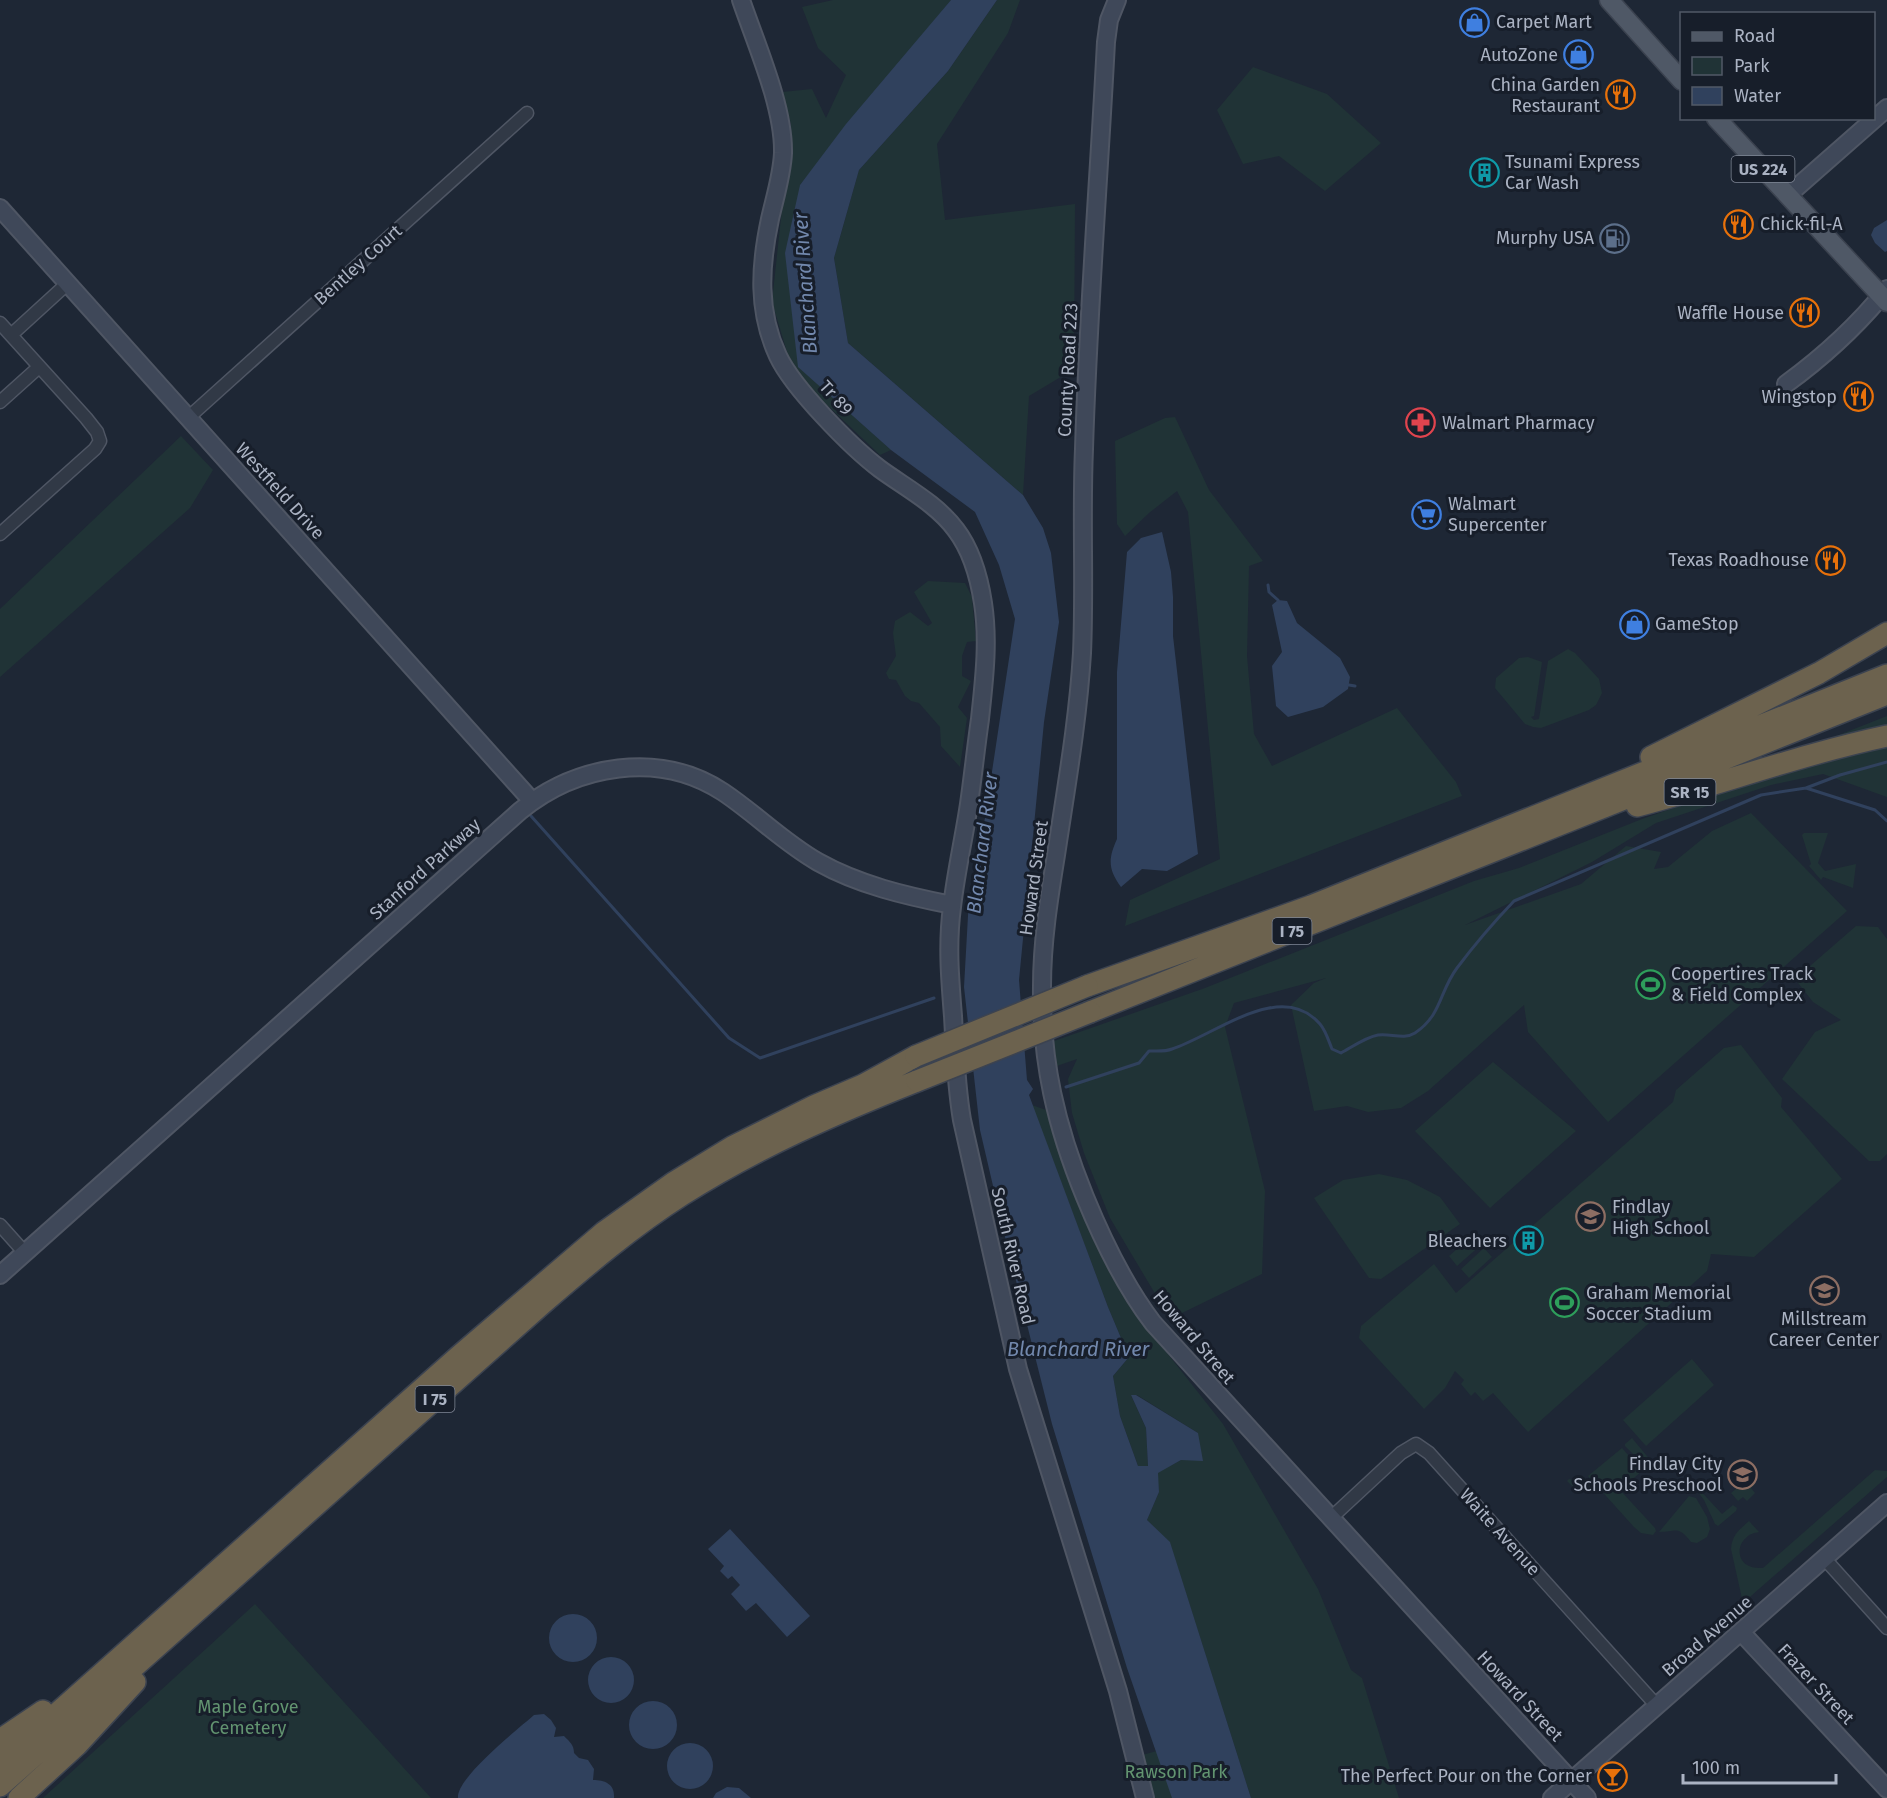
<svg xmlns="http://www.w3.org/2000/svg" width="1887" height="1798" font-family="'Fira Sans',sans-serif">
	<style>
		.green { fill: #203336 }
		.water { fill: #30415d }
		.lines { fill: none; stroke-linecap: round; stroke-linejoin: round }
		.stream { stroke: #30415d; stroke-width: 3 }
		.street-casing { stroke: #4f5664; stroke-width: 15 }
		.secondary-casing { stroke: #4f5664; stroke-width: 20 }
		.primary-casing { stroke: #3b424f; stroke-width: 21 }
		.highway-casing { stroke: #3c4350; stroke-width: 24 }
		.street { stroke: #313946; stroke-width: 12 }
		.secondary { stroke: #3f4859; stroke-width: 16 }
		.primary { stroke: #4f5866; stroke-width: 18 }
		.highway { stroke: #6c624e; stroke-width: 21 }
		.highway-bridge-casing { stroke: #3c4350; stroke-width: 24; stroke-linecap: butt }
		.highway-bridge { stroke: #6c624e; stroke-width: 21 }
		.labels { text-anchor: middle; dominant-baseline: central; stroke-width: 6; stroke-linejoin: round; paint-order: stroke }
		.shield { fill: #171e2a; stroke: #7f8695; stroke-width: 1.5 }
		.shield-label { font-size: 16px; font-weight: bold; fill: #abb3c3 }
		.poi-label { font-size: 18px; fill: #abb3c3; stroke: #171e2a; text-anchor: start }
		.street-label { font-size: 18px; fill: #abb3c3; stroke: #171e2a }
		.park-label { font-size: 18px; fill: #629470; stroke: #171e2a }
		.water-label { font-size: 20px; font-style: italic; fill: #7288ad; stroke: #171e2a }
	</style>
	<rect width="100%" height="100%" fill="#1e2735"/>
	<path class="green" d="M833,0H951L800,185L799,367L891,450L880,455L809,388L790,362L772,302L791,124L782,92L812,89L826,118L846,75L818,48L802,7Z
		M997,0H1020L1008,33L937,144L945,220L1075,204L1074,369L1029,396L1023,495L848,343L834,258L859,170L948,71Z
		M1253,67L1327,94L1381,143L1325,191L1279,156L1243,164L1217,110Z
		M1175,417L1209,490L1263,561L1249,566L1247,656L1254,734L1272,766L1397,708L1456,782L1462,796L1125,926L1130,900L1220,859L1188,512L1177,491L1149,513L1125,536L1117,524L1115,441L1165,418Z
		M181,436L213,470L190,508L0,677V609Z
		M928,581L965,583L972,597L976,641L967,642L962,656V676L971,681L958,707L967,718L960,767L941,746L940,727L919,703L911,701L905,696L896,680L889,679L886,673L896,656L893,633L895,621L910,612L928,626L932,623L914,592Z
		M1568,649L1575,653L1599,679L1602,693L1596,705L1589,710L1541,728L1533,727L1525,724L1495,688L1496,678L1519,658L1528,657L1542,662L1534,716L1531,717L1534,720L1539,719L1548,661Z
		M1887,716V726L1826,745V740Z
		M1887,743V797L1823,774L1771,785L1656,823L1592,862L1465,925L1581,884L1626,846L1661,852L1654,869L1668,867L1712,831L1751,813L1847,911L1608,1122L1528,1032L1524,1005L1428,1091L1401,1108L1368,1112L1347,1106L1314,1111L1291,1005L1314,983L1326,978L1234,1003L1225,1027L1265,1191L1262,1274L1180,1314L1172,1309L1166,1312L1110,1218L1084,1153L1072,1113L1068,1079L1077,1059L1054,1067V1041L1205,988L1474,881L1519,868L1642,819L1765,776Z
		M1804,833H1828L1818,863L1825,871L1856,864L1853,888L1823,877L1821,880L1809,866L1811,864L1802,835Z
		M1856,926L1878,927L1887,939V1154L1880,1161H1869L1782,1079L1815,1032L1841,1020L1813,1002L1795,979Z
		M1741,1045L1782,1098L1781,1107L1842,1179L1754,1257L1711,1254L1707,1271L1528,1432L1493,1393L1483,1401L1475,1392L1471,1396L1461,1384L1464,1380L1455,1371L1445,1388L1424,1409L1359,1338L1361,1326L1434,1264L1456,1293L1673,1102L1676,1090L1724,1048Z
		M1493,1062L1576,1131L1490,1208L1415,1131Z
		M1032,1105L1046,1110L1078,1202L1126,1301L1223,1424L1318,1589L1351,1670L1362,1678L1399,1798H1251L1170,1543L1147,1520L1159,1492L1157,1473L1181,1460L1198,1433L1137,1395H1131L1146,1428L1148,1466H1138L1120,1416L1113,1376L1129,1357L1108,1307Z
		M1379,1174L1407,1180L1440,1197L1460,1224L1381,1279L1369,1278L1314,1198L1343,1180Z
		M1473,1235L1482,1244L1457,1266L1449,1256Z
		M1484,1248L1492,1257L1469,1278L1461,1269Z
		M1692,1359L1714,1385L1646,1446L1623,1420Z
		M1632,1438L1651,1461L1645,1466L1625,1446V1444Z
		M1622,1448L1642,1471L1620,1490L1655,1528L1656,1531L1653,1535L1641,1533L1634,1527L1588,1476Z
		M1875,1470L1887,1471V1477L1743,1603L1731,1549C1732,1535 1739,1530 1749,1521L1759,1532C1754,1533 1749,1534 1746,1538C1737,1545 1737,1561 1749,1566C1753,1568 1759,1568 1763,1568Z
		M1579,1476H1583L1596,1491L1578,1492L1567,1481L1569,1479L1577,1481Z
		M1749,1478L1755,1484L1751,1488L1755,1493L1747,1501L1743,1497L1738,1501L1731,1493Z
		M1696,1486L1722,1514L1733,1505L1737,1508L1736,1511L1718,1526L1715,1524L1704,1500L1695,1488Z
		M1689,1496L1696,1498L1707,1517L1710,1529L1707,1537L1697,1543L1691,1542C1678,1525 1676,1532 1659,1532Z
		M255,1604L431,1798H43Z
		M1193,1741L1213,1798H1143L1135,1757Z"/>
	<path class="water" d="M951,0H997L948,71L859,170L834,258L848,343L1023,495L1043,528L1051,553L1059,622L1044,722L1019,980L1027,1080L1033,1089L1029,1095L1108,1307L1129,1357L1113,1376L1120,1416L1138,1466H1148L1146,1428L1131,1395H1136L1198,1433L1203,1461L1181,1460L1158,1473L1159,1492L1147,1520L1170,1542L1251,1798H1172L1127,1668L1052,1424L1004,1233L980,1130L964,987L969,898L985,818L1015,619L999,565L975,512L891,450L798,367L785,253L800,185L846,124Z
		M1887,220V251L1885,252L1875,243L1871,235L1874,228Z
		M1162,532L1171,572L1173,597V636L1198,854L1167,871L1142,869L1121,887C1108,869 1108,859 1117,839V672L1127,552L1141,538Z
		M1278,600L1287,601L1297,623L1340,658L1350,677L1348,689L1323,707L1288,717L1276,706L1272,666L1282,652L1272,605Z
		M730,1529L810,1616L787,1637L756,1603L746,1611L731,1594L740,1585L732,1576L728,1579L720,1571L724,1566L708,1549Z
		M549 1638a24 24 0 1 1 48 0a24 24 0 1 1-48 0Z
		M588 1680a23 23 0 1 1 46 0a23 23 0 1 1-46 0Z
		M629 1725a24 24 0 1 1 48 0a24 24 0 1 1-48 0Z
		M544,1714L551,1720L556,1728L554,1737L564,1736C570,1742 574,1745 574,1753L579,1758L588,1760L594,1769L593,1780C605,1780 615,1784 614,1798H458C456,1778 517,1730 534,1715Z
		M667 1766a23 23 0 1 1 46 0a23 23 0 1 1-46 0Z
		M727,1787L739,1788L751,1798H713L716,1793Z"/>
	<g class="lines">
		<path class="stream" d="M1268,585L1269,592L1278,600
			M1349,685L1355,686
			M1806,788L1840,775L1887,762
			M531,816L729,1038L760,1058L934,998
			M1066,1087L1139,1063L1149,1051C1156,1051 1165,1052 1172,1049C1215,1035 1281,979 1320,1024C1326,1031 1329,1042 1332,1049L1341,1053C1352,1047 1366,1037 1378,1035C1390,1033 1404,1040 1415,1033C1442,1015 1439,992 1457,968C1475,944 1494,922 1514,901L1761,795L1806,788L1875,810L1887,821"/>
		<defs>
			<path id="street" d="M0,323L86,418L97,432L100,441L95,449L0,534
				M11,335L68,283
				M0,402L39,367
				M189,417L527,113
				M0,1225L25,1253
				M1332,1517L1401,1453L1416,1444L1429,1453L1657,1706
				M1824,1558L1887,1628"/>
			<path id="secondary" d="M741,0C756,44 784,107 783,153C782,175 775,197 770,219C760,266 757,311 778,356C793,388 851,447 880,469C906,488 937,504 956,530C972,551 979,577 983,603C989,642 984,681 980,719C976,747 973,776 969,804C964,838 956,872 952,907C947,944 950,979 953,1016C955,1051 956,1085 962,1120L1018,1369L1118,1691L1145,1798
				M1117,0L1109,20L1106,42C1099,178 1088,313 1084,449C1081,517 1085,585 1082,653C1078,721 1066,788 1056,855C1049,898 1042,942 1042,986C1041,1062 1056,1126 1085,1197C1103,1241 1124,1285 1153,1323L1587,1798
				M1788,195L1887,108
				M0,208L532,801
				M1786,384C1823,357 1858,325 1887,289
				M0,1275L520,811C576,765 659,750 723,792C756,814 783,842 818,862C859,885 906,896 952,905
				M1741,1632L1887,1789
				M1552,1798L1887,1503"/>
			<path id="primary" d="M1609,0L1682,81
				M1716,118L1887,302"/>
			<path id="highway" d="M1651,757L1819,673L1887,633
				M1637,806C1721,784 1802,754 1887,736
				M1087,986L1311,906L1887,675
				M1090,1012L1887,694
				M0,1740L43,1711
				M0,1764L459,1356L604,1232L673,1183L732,1147L814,1106L863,1085L916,1056
				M0,1786L542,1304C587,1265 632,1227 682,1195C756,1148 836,1113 917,1081
				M19,1798L77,1745L135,1682"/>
		</defs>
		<use href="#street" class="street-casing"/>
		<use href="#secondary" class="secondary-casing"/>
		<use href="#primary" class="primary-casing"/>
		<use href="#highway" class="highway-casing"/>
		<use href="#street" class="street"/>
		<use href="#secondary" class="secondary"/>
		<use href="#primary" class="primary"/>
		<use href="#highway" class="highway"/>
		<defs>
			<path id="highway-bridge" d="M916,1056L1087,986
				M917,1081L1090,1012"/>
		</defs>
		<use href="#highway-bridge" class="highway-bridge-casing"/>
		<use href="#highway-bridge" class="highway-bridge"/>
	</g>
	<defs>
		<symbol id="shop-ring" viewBox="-11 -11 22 22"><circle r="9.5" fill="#171e2a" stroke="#3f7fe0" stroke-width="1.5"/><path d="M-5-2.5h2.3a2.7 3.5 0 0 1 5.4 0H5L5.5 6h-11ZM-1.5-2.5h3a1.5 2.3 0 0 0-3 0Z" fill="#3f7fe0"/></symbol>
		<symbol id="restaurant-ring" viewBox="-11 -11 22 22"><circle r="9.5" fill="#171e2a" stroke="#e8710a" stroke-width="1.5"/><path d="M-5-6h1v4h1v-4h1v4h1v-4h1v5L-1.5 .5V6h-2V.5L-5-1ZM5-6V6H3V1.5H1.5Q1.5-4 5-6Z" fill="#e8710a"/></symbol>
		<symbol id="building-ring" viewBox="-11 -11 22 22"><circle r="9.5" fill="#171e2a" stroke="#0f9aa8" stroke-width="1.5"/><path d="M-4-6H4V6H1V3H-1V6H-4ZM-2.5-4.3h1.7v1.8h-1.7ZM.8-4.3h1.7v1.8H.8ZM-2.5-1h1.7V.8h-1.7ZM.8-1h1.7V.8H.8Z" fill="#0f9aa8"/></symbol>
		<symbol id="fuel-ring" viewBox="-11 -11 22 22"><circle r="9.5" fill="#171e2a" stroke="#5c6f8a" stroke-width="1.5"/><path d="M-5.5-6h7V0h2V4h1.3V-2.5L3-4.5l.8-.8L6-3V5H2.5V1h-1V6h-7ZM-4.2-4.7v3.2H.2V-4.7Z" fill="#5c6f8a"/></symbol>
		<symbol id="pharmacy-ring" viewBox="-11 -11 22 22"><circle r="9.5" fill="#171e2a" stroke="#e0444e" stroke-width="1.5"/><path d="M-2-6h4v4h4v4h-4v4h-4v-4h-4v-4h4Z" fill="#e0444e"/></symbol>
		<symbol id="supermarket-ring" viewBox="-11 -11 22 22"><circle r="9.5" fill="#171e2a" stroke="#3f7fe0" stroke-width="1.5"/><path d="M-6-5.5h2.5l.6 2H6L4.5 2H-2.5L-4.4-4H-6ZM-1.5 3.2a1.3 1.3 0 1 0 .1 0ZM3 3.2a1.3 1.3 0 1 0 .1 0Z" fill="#3f7fe0"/></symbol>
		<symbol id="stadium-ring" viewBox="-11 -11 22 22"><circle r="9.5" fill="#171e2a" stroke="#2e9e5b" stroke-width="1.5"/><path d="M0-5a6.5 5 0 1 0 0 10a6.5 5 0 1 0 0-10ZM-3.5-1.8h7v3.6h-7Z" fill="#2e9e5b"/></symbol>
		<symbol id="school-ring" viewBox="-11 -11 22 22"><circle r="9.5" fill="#171e2a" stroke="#8d6e63" stroke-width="1.5"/><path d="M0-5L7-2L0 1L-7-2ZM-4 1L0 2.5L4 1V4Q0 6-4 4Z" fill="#8d6e63"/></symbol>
		<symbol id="bar-ring" viewBox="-11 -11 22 22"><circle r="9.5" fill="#171e2a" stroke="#e8710a" stroke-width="1.5"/><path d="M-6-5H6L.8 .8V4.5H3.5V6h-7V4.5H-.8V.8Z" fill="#e8710a"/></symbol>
	</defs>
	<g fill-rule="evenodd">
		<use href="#shop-ring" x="1458" y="6" width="33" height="33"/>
		<use href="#shop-ring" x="1562" y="38" width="33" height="33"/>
		<use href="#restaurant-ring" x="1604" y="78" width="33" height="33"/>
		<use href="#building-ring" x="1468" y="156" width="33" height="33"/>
		<use href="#restaurant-ring" x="1722" y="208" width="33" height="33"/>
		<use href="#fuel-ring" x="1598" y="222" width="33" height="33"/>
		<use href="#restaurant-ring" x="1788" y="296" width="33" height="33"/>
		<use href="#restaurant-ring" x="1842" y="380" width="33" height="33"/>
		<use href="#pharmacy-ring" x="1404" y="406" width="33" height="33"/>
		<use href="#supermarket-ring" x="1410" y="498" width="33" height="33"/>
		<use href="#restaurant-ring" x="1814" y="544" width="33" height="33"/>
		<use href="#shop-ring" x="1618" y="608" width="33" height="33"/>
		<use href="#stadium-ring" x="1634" y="968" width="33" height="33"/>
		<use href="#school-ring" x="1574" y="1200" width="33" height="33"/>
		<use href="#building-ring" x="1512" y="1224" width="33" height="33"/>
		<use href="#school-ring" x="1808" y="1274" width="33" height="33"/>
		<use href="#stadium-ring" x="1548" y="1286" width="33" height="33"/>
		<use href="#school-ring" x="1726" y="1458" width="33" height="33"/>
		<use href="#bar-ring" x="1596" y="1760" width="33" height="33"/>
	</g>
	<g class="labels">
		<g class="shield">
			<rect x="1731.5" y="156" width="63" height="26" rx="4.5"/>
			<rect x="1664.5" y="779" width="51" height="26" rx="4.5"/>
			<rect x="1272.5" y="918" width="39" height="26" rx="4.5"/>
			<rect x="415.5" y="1386" width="39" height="26" rx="4.5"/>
		</g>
		<g class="shield-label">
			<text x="1763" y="169">US 224</text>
			<text x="1690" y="792">SR 15</text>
			<text x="1292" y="931">I 75</text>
			<text x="435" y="1399">I 75</text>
		</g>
		<g class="poi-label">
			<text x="1496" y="22">Carpet Mart</text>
			<text x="1558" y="55" text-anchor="end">AutoZone</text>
			<text x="1600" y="85" text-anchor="end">China Garden<tspan x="1600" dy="21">Restaurant</tspan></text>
			<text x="1505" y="162">Tsunami Express<tspan x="1505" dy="21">Car Wash</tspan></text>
			<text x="1760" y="224">Chick-fil-A</text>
			<text x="1594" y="238" text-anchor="end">Murphy USA</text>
			<text x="1784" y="313" text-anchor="end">Waffle House</text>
			<text x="1837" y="397" text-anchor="end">Wingstop</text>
			<text x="1442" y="423">Walmart Pharmacy</text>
			<text x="1448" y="504">Walmart<tspan x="1448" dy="21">Supercenter</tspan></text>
			<text x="1809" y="560" text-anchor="end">Texas Roadhouse</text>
			<text x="1655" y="624">GameStop</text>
			<text x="1671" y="974">Coopertires Track<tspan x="1671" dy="21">&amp; Field Complex</tspan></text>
			<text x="1612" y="1207">Findlay<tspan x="1612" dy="21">High School</tspan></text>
			<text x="1507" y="1241" text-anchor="end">Bleachers</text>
			<text x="1586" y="1293">Graham Memorial<tspan x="1586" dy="21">Soccer Stadium</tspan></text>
			<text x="1824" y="1319" text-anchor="middle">Millstream<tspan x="1824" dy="21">Career Center</tspan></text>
			<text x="1722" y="1464" text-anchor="end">Findlay City<tspan x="1722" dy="21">Schools Preschool</tspan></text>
			<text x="1592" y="1776" text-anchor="end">The Perfect Pour on the Corner</text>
		</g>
		<g class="street-label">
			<text transform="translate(358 265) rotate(-42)">Bentley Court</text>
			<text transform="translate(1068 370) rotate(-87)">County Road 223</text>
			<text transform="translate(836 398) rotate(48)">Tr 89</text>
			<text transform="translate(280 491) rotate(48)">Westfield Drive</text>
			<text transform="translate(425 869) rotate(-42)">Stanford Parkway</text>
			<text transform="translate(1034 878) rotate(-82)">Howard Street</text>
			<text transform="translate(1013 1256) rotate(77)">South River Road</text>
			<text transform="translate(1194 1337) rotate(50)">Howard Street</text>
			<text transform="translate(1500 1532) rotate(48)">Waite Avenue</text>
			<text transform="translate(1707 1636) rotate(-41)">Broad Avenue</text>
			<text transform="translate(1816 1684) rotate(47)">Frazer Street</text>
			<text transform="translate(1520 1696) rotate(47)">Howard Street</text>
		</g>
		<g class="park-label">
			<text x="248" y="1707">Maple Grove<tspan x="248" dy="21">Cemetery</tspan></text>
			<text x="1176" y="1772">Rawson Park</text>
		</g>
		<g class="water-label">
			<text transform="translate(805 283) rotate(-94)">Blanchard River</text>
			<text transform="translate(982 843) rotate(-83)">Blanchard River</text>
			<text x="1078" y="1349">Blanchard River</text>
		</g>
	</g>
	<rect x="1680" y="12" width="195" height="108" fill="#171e2a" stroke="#525a67" stroke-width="1.5"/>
	<rect x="1692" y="32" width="30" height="9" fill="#4f5866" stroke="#525a67" stroke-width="1.5"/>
	<text x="1734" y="42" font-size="18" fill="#abb3c3">Road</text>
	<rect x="1692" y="57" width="30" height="18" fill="#203336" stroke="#525a67" stroke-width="1.5"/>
	<text x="1734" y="72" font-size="18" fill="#abb3c3">Park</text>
	<rect x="1692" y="87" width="30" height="18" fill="#30415d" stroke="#525a67" stroke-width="1.5"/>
	<text x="1734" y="102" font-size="18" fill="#abb3c3">Water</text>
	<path d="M1683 1774v9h153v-9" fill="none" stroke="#abb3c3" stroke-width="3"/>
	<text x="1692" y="1774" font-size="18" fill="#abb3c3" stroke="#171e2a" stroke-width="4.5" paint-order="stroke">100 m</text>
</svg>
